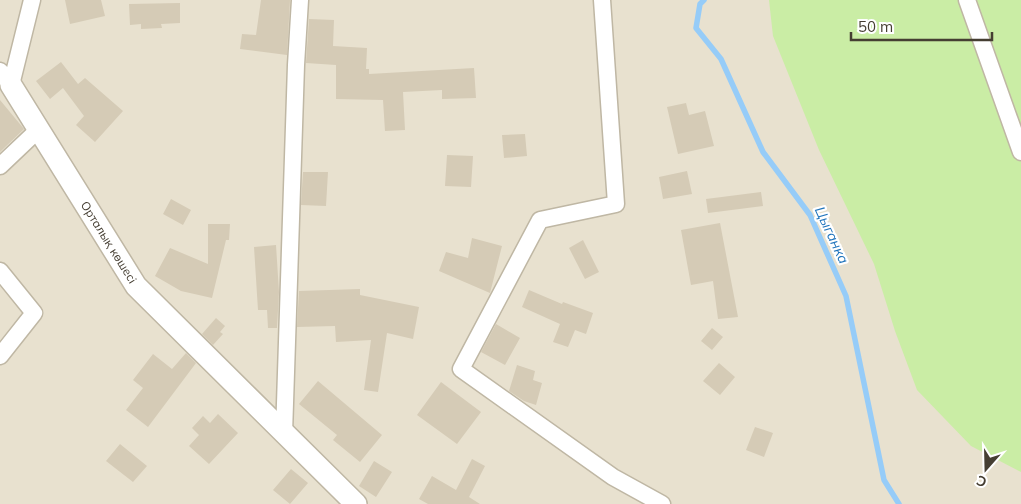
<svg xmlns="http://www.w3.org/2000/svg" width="1021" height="504" font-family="Mulish,sans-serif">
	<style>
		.residential { fill: #e8e1cf }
		.green { fill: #caeda5 }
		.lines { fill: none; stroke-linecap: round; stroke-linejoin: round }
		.stream { stroke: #96ccf8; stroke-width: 5.5 }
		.building { fill: #d5cbb6 }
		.minor-casing { stroke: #bfb7a4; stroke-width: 19 }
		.tertiary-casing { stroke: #bfb7a4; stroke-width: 24 }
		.minor { stroke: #fff; stroke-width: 16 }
		.tertiary { stroke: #fff; stroke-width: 21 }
		.labels { text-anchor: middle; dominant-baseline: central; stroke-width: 4.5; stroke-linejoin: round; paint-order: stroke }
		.street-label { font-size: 12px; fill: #453e32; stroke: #fff }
		.water-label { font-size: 14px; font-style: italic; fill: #2074bc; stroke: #fff }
	</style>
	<rect width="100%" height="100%" fill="#f3efe2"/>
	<path class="residential" d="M0,0H1021V504H0Z"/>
	<path class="green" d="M769,0H1021V472L971,446L917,390L895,331L874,264L819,150L773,36Z"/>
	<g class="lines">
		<path class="stream" d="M704,0L700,4L696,28L721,59L763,152L810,215L846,296L884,480L899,504"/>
	</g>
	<path class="building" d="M65,0H101L105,16L70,24Z
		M261,0H290L287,55L240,49L242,34L256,35Z
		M180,3V23L161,24L162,28L141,29V24L130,25L129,4Z
		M309,19L334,20L333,46L367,48L366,69H369V74L474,68L476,98L442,99V90L403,92L405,130L385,131L383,100L336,99V65L306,63Z
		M61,62L78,84L85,78L123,111L95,142L76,125L84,116L63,88L50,99L36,81Z
		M0,100L24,129L0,152Z
		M686,103L689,115L705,111L714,146L678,154L667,107Z
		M525,134L527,156L504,158L502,135Z
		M447,155L473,156L471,187L445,186Z
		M687,171L692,194L663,199L659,177Z
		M303,172H328L326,206L301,205Z
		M761,192L763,206L708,213L706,199Z
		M171,199L191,210L183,225L163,214Z
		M720,223L738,317L718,319L713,281L691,285L681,230Z
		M208,224H230L229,240H226L212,298L181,291L155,276L170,248L208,264Z
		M472,238L502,246L490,293L439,271L446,252L468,258Z
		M583,240L599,272L585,279L569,248Z
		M276,245L279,292L277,328H268L267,310H258L254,247Z
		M360,289V295L419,307L413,339L387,333L378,392L364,390L371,340L336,342L335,326L297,327L299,291Z
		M529,290L562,304L563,302L593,313L586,334L575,330L568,347L553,342L560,324L522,307Z
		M216,318L225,326L220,332L223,334L213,345L202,334Z
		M496,324L520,338L505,365L481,352Z
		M712,328L723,337L712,350L701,341Z
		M186,353L196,363L148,427L126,410L143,388L133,380L153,354L172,369Z
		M719,363L735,377L720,395L703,381Z
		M517,365L535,371L533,380L542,383L536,405L524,401L509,391Z
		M318,381L382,435L360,462L333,440L337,435L299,404Z
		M441,382L481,412L457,444L417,415Z
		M218,414L238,433L209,464L189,446L199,435L192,428L203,416L210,423Z
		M755,427L773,433L764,457L746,450Z
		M120,444L147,466L133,482L106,461Z
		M472,459L485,466L469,497L480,504H428L419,499L432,476L456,490Z
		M374,461L392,472L376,497L359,486Z
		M291,469L308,483L290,504L273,490Z"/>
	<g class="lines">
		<defs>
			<path id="minor" d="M602,0L616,204L540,220L461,369L613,477L662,504
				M967,0L1021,152
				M0,71L11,85
				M11,85L32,0
				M0,166L39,129
				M0,271L34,313L0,356
				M284,434L296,65L300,0"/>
			<path id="tertiary" d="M11,85L136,286L356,504"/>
		</defs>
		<use href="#minor" class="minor-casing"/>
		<use href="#tertiary" class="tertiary-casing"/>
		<use href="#minor" class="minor"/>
		<use href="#tertiary" class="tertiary"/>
	</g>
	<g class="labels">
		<g class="street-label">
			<text transform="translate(109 242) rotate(58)">Орталық көшесі</text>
		</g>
		<g class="water-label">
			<text transform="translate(832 235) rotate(65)">Цыганка</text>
		</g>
	</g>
	<g transform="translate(986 469) rotate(200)" stroke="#ffffff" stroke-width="4" paint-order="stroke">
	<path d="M0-4L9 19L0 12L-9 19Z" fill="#453e32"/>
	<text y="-8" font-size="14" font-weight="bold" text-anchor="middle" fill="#453e32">С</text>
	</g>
	<path d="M851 32v8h141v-8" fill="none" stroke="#453e32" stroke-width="2.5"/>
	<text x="858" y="32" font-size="15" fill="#453e32" stroke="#ffffff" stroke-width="4" paint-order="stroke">50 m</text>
</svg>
